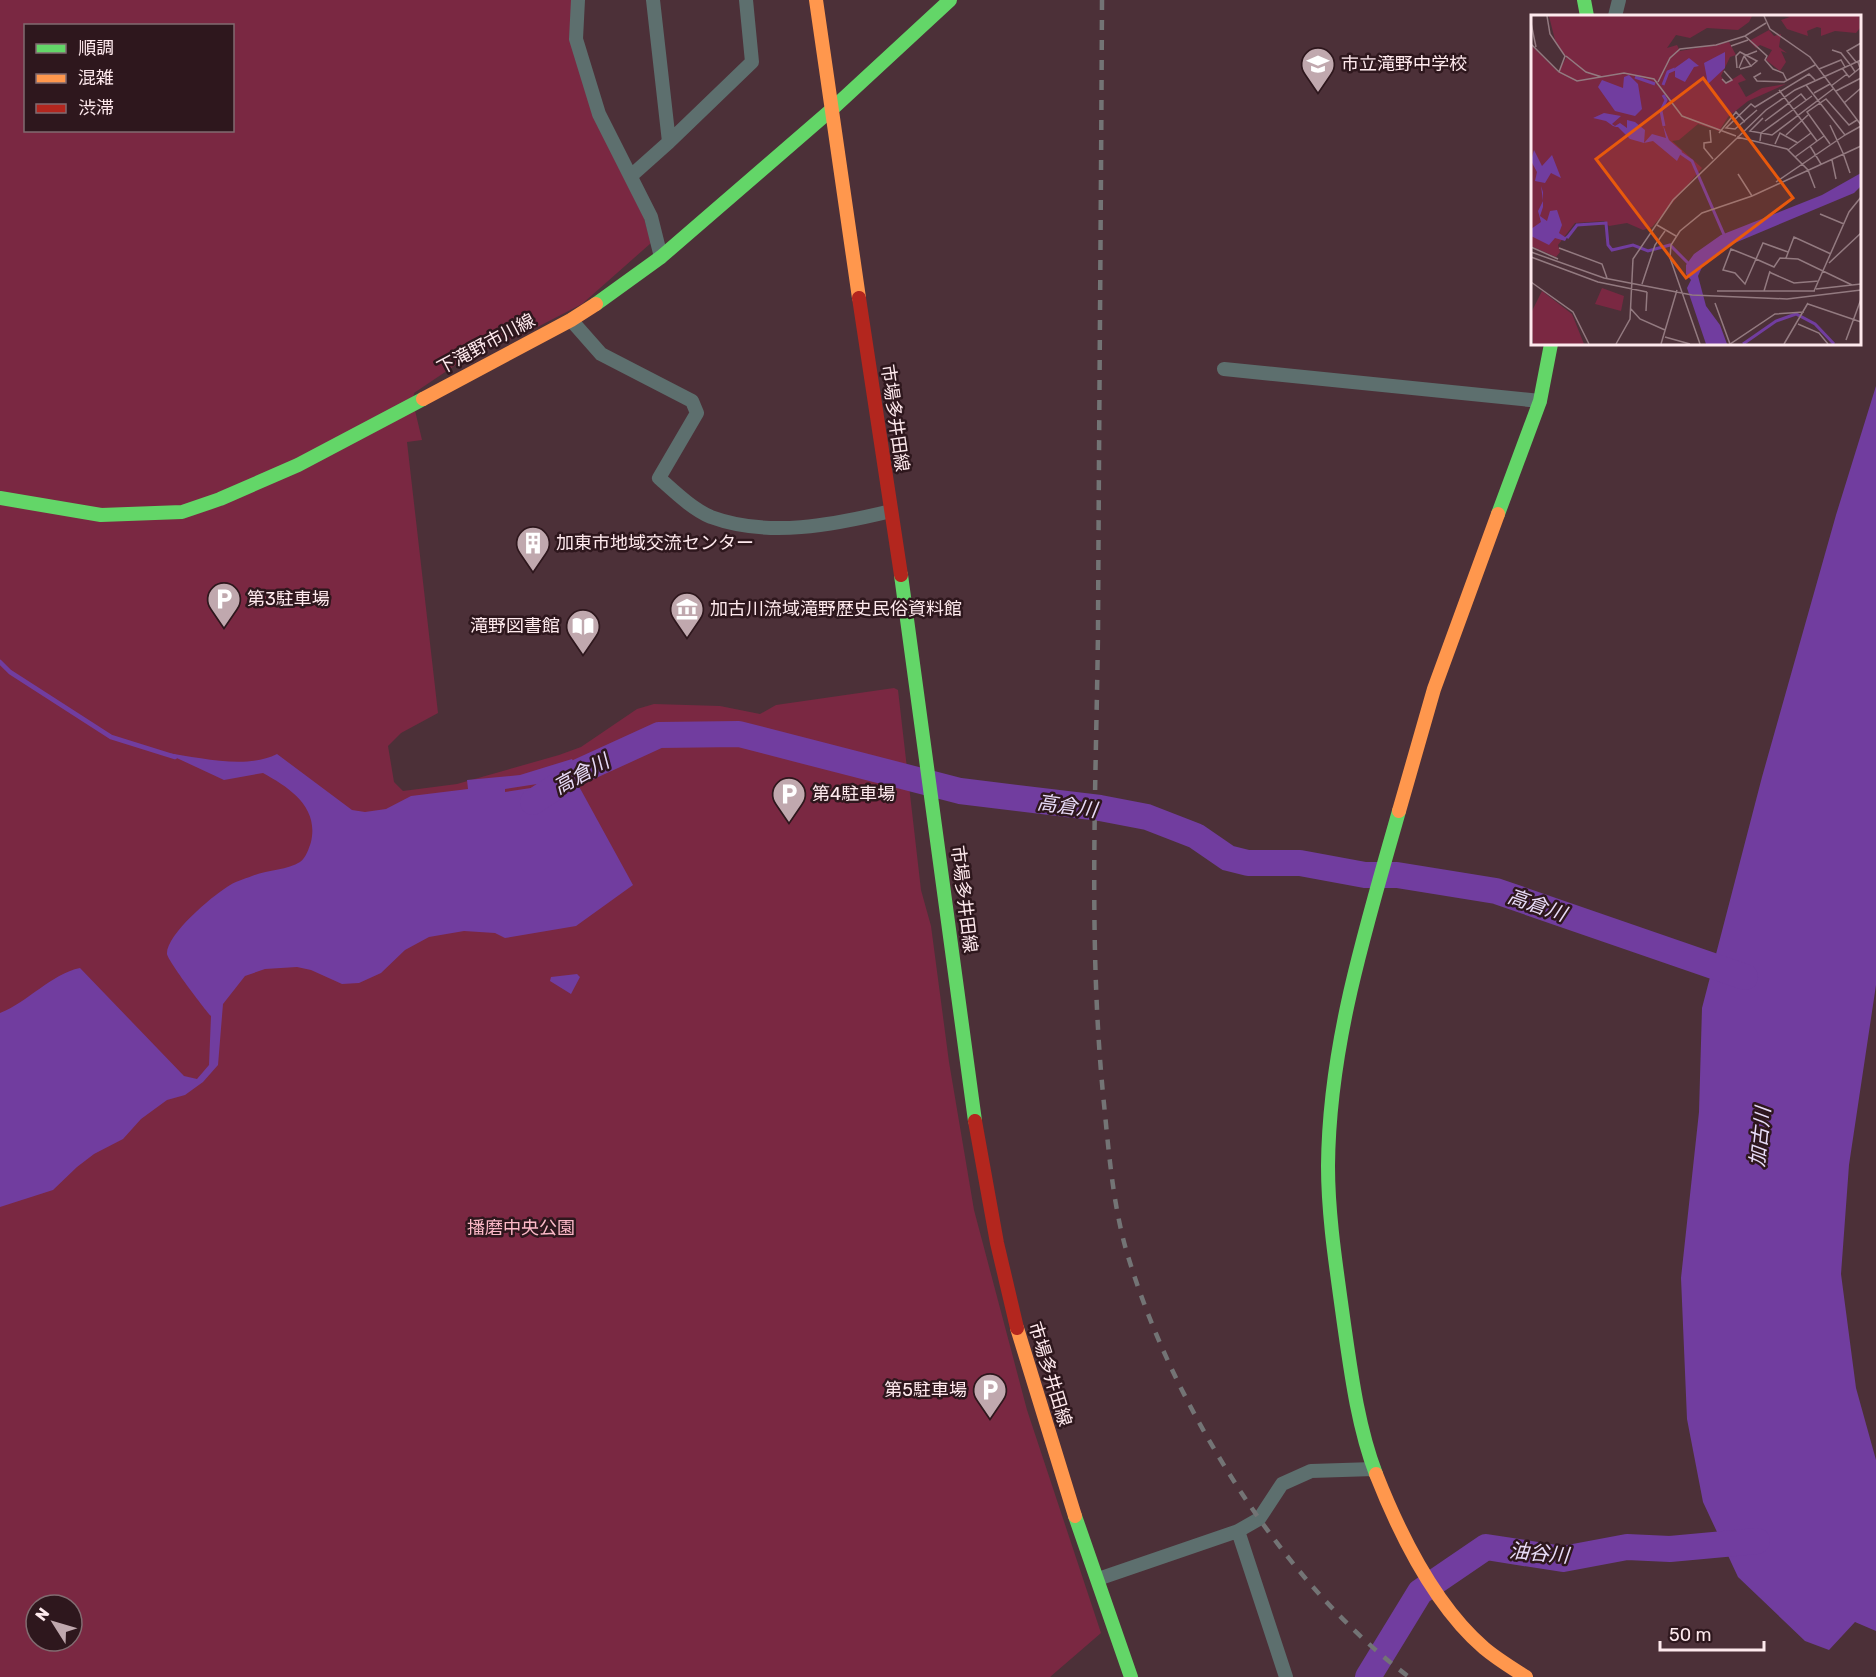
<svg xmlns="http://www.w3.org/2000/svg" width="1876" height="1677" font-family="Rubik,'Noto Sans JP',sans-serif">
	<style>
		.green { fill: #7a2842; fill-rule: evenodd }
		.water { fill: #713d9f }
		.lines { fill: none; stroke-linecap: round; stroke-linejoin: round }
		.stream { stroke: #713d9f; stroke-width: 4.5 }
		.river { stroke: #713d9f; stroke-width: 26 }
		.street { stroke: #5d6f6e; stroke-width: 14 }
		.fast { stroke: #63d668; stroke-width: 14 }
		.slow { stroke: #ff974d; stroke-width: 14 }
		.jam { stroke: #b3261e; stroke-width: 14 }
		.rail { stroke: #737475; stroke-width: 4.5; stroke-dasharray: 10 10; stroke-linecap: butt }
		.labels { text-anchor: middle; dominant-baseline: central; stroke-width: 5; stroke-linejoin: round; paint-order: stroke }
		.poi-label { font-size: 18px; fill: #fee9ed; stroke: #2e171d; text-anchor: start }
		.street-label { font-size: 18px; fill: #fee9ed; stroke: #2e171d }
		.park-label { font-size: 18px; fill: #fbb9c7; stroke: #2e171d }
		.water-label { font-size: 20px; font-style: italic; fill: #e8dcf8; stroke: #2e171d }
		.inset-river { fill: none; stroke: #713d9f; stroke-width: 3 }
		.inset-road { fill: none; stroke: #937a80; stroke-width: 1.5 }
		.view { fill: #e8590c; fill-opacity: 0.15; stroke: #e8590c; stroke-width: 3 }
		.inset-edge { fill: none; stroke: #fee9ed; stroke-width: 3 }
	</style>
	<rect width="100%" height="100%" fill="#4c3038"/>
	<path class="green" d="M0,0H578L581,57L632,175L651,243L582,304L522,335L472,354L414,393L413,402L422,440L407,442L438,713L401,733L388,746L394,782L403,791L457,784L559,755L581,747L637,709L654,704L720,706L760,714L776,705L894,688L898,690L921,890L931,926L949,1062L974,1210L1027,1410L1101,1633L1050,1677H0ZM26,26H232V130H26ZM36,1605H72V1641H36Z"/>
	<path class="water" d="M1876,386V985L1849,1165L1841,1274L1856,1388L1876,1460V1631L1855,1622L1829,1650L1805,1641L1738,1577L1703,1502L1687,1419L1681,1278L1699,1112L1702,1008L1762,777L1836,515Z
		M166,753C199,757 246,770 277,754L352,810L365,812L386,809L411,796L468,789L467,780L520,775L572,759L581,776L576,778L505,789V792L576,781L633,885L576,926L505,938L495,933L464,931L429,937L405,950L381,973L359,983L342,984L311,970L297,967L265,969L245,976L223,1004L218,1065L203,1082L185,1095L167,1100L141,1119L123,1139L94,1154L77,1167L53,1190L0,1207V1013C28,1002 51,974 80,968L184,1076L197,1079L209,1065L211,1016C205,1010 168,961 167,954C166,935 211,897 227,887C234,882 244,879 252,876C266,870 288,870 300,862C306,858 309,848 311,842C319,807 290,788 263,773L224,780Z
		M577,974L580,977L571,994L550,981L551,977Z"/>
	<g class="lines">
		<path class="stream" d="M0,662L10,672L111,737L175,757"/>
		<path class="river" d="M533,802L578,772L659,735L739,734L960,791L1100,808L1147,817L1196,836L1228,858L1248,863H1300L1365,875H1397L1496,891L1745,977
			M1368,1677L1420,1592L1486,1547L1563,1559L1627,1547L1670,1549L1757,1541"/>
		<path class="street" d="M578,0L576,39L599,114L651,217L661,257
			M653,0L669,142L752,62L746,0
			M1615,16L1619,0
			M632,175L669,142
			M571,320L601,354L692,401L697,413L659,478C675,492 692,509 711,517C768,538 834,525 891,511
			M1224,369L1540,401
			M1238,1531L1286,1677
			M1098,1579L1238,1531L1259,1519L1282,1484L1311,1471L1374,1469"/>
		<path class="fast" d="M1584,0L1587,16
			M596,304L661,257L831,110L950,0
			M0,498L101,515L182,512L220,499L298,465L423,399
			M1498,514L1540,401L1551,344
			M901,575L975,1121
			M1376,1474C1358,1427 1351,1373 1344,1324C1337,1272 1328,1218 1328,1166C1329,1044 1366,928 1399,811
			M1075,1516L1131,1677"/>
		<path class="slow" d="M816,0L859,298
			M423,399L571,320L596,304
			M1399,811L1434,689L1498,514
			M1017,1328L1075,1516
			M1376,1474C1400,1535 1434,1605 1484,1648C1497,1659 1512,1668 1526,1677"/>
		<path class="jam" d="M859,298L901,575
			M975,1121L997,1243L1017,1328"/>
		<path class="rail" d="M1102,0C1101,211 1099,422 1098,632C1096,789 1088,948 1104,1104C1109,1154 1113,1205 1127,1253C1152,1336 1190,1413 1237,1486C1283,1557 1341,1626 1409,1677"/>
	</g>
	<defs>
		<symbol id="school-pin" viewBox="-11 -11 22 30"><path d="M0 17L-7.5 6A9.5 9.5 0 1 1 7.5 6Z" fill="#c0a8ae" stroke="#2e171d"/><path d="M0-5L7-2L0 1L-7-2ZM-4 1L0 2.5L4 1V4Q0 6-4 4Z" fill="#fff"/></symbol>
		<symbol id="building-pin" viewBox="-11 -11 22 30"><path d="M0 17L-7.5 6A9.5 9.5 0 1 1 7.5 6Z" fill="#c0a8ae" stroke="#2e171d"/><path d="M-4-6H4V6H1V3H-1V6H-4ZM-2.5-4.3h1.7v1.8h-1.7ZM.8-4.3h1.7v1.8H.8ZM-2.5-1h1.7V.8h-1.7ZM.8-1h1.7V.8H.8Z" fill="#fff"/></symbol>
		<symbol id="parking-pin" viewBox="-11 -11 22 30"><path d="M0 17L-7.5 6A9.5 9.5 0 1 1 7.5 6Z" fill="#c0a8ae" stroke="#2e171d"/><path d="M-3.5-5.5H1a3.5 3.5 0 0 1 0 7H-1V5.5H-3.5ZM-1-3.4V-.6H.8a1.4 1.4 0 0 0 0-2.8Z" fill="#fff"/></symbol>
		<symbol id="museum-pin" viewBox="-11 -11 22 30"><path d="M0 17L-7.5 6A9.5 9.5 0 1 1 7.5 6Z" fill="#c0a8ae" stroke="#2e171d"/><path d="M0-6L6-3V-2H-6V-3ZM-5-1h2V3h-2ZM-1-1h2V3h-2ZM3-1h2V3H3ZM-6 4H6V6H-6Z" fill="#fff"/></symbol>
		<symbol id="library-pin" viewBox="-11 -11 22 30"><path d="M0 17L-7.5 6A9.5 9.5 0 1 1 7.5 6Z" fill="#c0a8ae" stroke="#2e171d"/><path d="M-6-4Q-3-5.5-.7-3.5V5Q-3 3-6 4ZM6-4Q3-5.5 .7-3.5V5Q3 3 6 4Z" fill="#fff"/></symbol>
	</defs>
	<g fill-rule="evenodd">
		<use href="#school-pin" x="1299" y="45" width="38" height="52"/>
		<use href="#building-pin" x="514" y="524" width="38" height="52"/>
		<use href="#parking-pin" x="205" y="580" width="38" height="52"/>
		<use href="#museum-pin" x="668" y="590" width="38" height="52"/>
		<use href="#library-pin" x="564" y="607" width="38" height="52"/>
		<use href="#parking-pin" x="770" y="775" width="38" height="52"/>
		<use href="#parking-pin" x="971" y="1371" width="38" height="52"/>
	</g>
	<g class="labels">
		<g class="poi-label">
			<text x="1341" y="64">市立滝野中学校</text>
			<text x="556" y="543">加東市地域交流センター</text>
			<text x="247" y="599">第3駐車場</text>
			<text x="710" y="609">加古川流域滝野歴史民俗資料館</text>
			<text x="560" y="626" text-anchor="end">滝野図書館</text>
			<text x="812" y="794">第4駐車場</text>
			<text x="967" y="1390" text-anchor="end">第5駐車場</text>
		</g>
		<g class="street-label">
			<text transform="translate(486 344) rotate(-28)">下滝野市川線</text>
			<text transform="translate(895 418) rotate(82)">市場多井田線</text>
			<text transform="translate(964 899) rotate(83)">市場多井田線</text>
			<text transform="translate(1050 1374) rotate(73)">市場多井田線</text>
		</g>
		<g class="park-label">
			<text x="521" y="1228">播磨中央公園</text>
		</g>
		<g class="water-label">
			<text transform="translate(581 774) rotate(-29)">高倉川</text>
			<text transform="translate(1067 806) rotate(8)">高倉川</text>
			<text transform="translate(1537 905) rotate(19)">高倉川</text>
			<text transform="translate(1760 1137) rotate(-84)">加古川</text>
			<text transform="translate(1539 1553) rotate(5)">油谷川</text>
		</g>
	</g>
	<g transform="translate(1531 15)">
		<rect width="330" height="330" fill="#4c3038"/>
		<path d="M18,1H221L218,7L207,15L176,13L159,23L145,20L136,33L146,30L149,36L198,27L205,40L199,42L190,61L195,68L210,59L215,65L207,68L215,82L231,73L255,69L217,86L197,102L188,116L167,109L148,125L141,126L171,153L121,212L112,215L96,208L78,211L73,206L44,208L27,230L29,237L25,242L0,231V30L27,57L35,43L24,25ZM252,1H328L329,13L325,18L304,16L290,21V13L286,12L276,16L277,21L256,14L250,5L259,2ZM238,15L243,21L250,19L248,32L256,38L250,36L255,47L249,56L235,45L241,35L229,30L225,33L218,26ZM71,273L93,281L90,296L64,289ZM11,276L41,299L53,329H2L0,298Z" fill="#7a2842"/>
		<path d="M194,37V53L177,69L173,48ZM158,43L168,51L163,52L154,67L144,62V53ZM98,60L107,69L111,94L104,101L84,96L67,72L71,65L92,73L93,62ZM73,98L90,101L81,109L84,111L89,108L96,113V105L104,107L114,115L113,128L121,119L135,123L132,110L138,125L151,136L146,146L122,126L113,128L99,124L87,112H85L82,111L75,106L62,103ZM3,135L11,151L21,140L30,163L20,158L14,168L4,166L6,157L0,146ZM330,158V171L323,178L199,230L173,248L167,261L175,291L189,310L196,329H175L156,273L160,265L155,259V250L163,239L190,220L291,180ZM10,171L12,177V192L9,201L16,206L19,196L26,195L31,210L28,218L34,222L38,219L34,226L24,223L18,230L0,221V214L10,207L7,196L12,186Z" fill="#713d9f"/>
		<path class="inset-river" d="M104,62L124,69M132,70L137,57L144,54M132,80L135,85L130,96L133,111M145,135L161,146L194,222M36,223L46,210L75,208L77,230L81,235L102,230L117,236L139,230L158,249M212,329L245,306L265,299L284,309L303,329"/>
		<path class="inset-road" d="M16,1L19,19L34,41L28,57M233,1L239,14L279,42L330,110M0,8L5,32M214,21L236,41L234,45L242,54L252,58L256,66M0,29L28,57L46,66L93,58L123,64L151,101L205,121M200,31L217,25M301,35L310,38L321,52M35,41L55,57L71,62M325,47L316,36L330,28M321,52L324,57L329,53L327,47M206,53L205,41L209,37L226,46L220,51M208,53L213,41L226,36M311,53L318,62L324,57M209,54L220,51L213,41M288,54L310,45L314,52M230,58L223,62L226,66L253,67L284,50M191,64L195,68L201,65L193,56M127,67L139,43L149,34L185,30L214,21L235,8M275,70L314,120L330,111M300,71L316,59M248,75L286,126M305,76L330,63M283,78L299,69M313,88L330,73M226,95L204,114L195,113L220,89L224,92L278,59L284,65M232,103L219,116L241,120L302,74M234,106L270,79L275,85M299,110L312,138M179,115L180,127L173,128V133L182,144M188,118L205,97L214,107M255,120L277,100M206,122L256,134L277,155L284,173M229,126L230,118L281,81M244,129L249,118L267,128M299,129L276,97L295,84L318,110L326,105M279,131L290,149M257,135L280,118M312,138L319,158M264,142L293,121M301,145L305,164M207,159L221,181M245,167L314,120M289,199L313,209M126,210L145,221M0,232L27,244M28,233L71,249L76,263M200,234L225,244L214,269L204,258L192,255ZM0,237L73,263L161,280L256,284L330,275M257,237L232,228L225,244L243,252L249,243L267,244L321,270M0,242L67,267L116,277M255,243L263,222L300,239M298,248L330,218M238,257L263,268L288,266M0,267L42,297L58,329M111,269L124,230L134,216M285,274L330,269M186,276H284M233,276L239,256M283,276L318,197L330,182M184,288L199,329L244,299L273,297M277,289L330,307M100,294L109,304L134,315M115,296L116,277M267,309L288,318L297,329M134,322L159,329M315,325L330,284M85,329L99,304L102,244L142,185L235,95L264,75L330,45M130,329L146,275M169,329L139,243L140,230L149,216L171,198L221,181L330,131M253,329L277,288"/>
		<path class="view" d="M172,63L262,183L155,263L65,144Z"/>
		<rect width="330" height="330" class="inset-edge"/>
	</g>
	<rect x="24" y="24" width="210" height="108" fill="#2e171d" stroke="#816b70" stroke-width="1.5"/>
	<rect x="36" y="44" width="30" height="9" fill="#63d668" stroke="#816b70" stroke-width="1.5"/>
	<text x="78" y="54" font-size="18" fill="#fee9ed">順調</text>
	<rect x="36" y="74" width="30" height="9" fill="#ff974d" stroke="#816b70" stroke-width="1.5"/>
	<text x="78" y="84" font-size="18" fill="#fee9ed">混雑</text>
	<rect x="36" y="104" width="30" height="9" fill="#b3261e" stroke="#816b70" stroke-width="1.5"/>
	<text x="78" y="114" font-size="18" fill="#fee9ed">渋滞</text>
	<g transform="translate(54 1623) rotate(307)"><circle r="28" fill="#2e171d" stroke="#816b70" stroke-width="1.5"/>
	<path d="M0-4.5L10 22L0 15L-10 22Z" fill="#c0a8ae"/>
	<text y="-9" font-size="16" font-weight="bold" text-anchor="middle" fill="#fee9ed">N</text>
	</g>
	<path d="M1660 1641v9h104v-9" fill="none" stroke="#fee9ed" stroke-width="3"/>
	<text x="1669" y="1641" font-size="18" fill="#fee9ed" stroke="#2e171d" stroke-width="4.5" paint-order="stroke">50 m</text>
</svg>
